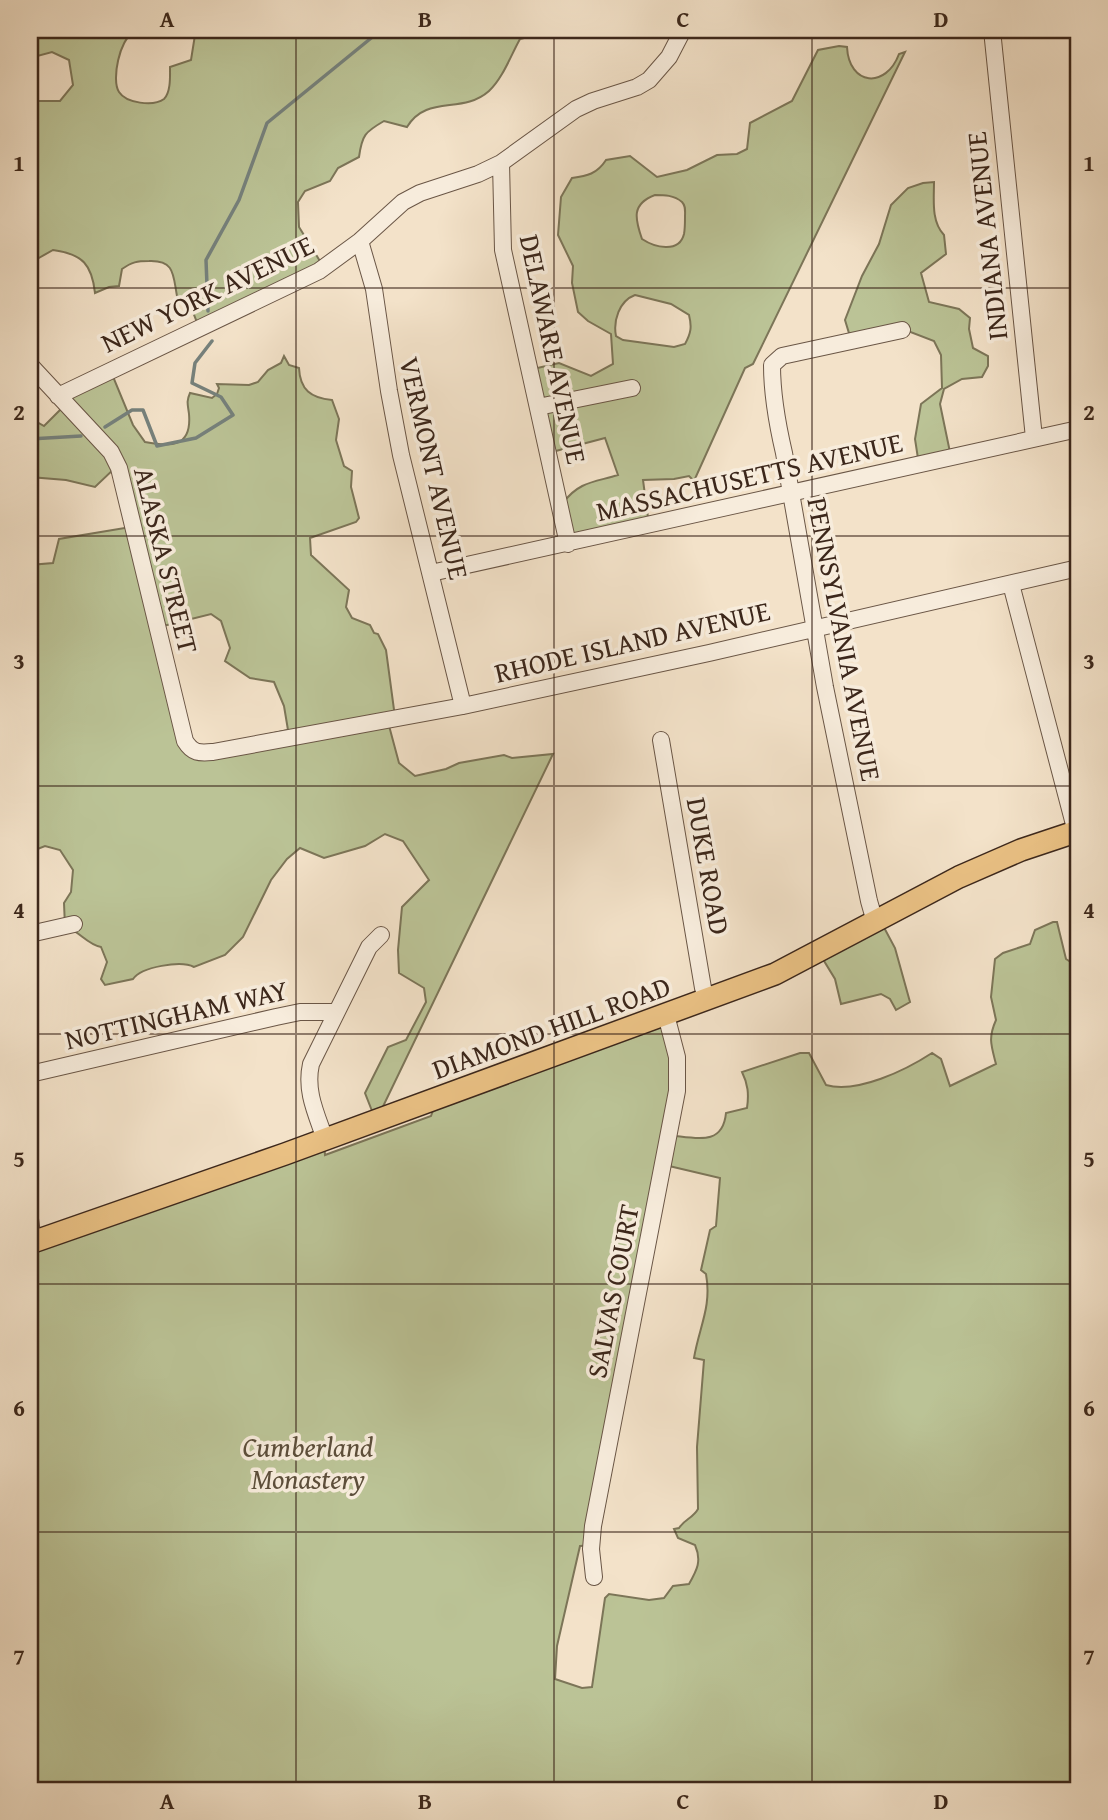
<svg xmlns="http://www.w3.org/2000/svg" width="1108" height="1820" font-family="'Gentium Book Plus',serif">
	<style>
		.green { fill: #bbc396; stroke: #7c7558; stroke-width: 2; fill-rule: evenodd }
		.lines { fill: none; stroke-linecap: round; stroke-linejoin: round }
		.stream { stroke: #76817c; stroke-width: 3.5 }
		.minor-casing { stroke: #6a5646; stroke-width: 18 }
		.major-casing { stroke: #3c271b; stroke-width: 24 }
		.minor { stroke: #f7ecdc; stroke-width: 16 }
		.major { stroke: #eac184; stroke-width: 21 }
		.grid { fill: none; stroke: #3c271b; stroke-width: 2; stroke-opacity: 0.55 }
		.labels { text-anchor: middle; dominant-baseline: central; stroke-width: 7; stroke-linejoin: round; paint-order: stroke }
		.street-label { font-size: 28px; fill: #3c271b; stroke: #f7ecdc }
		.park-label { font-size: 28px; font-style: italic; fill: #5c4e3a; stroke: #f7ecdc }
		.neatline { fill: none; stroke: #3c271b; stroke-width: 2.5 }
		.grid-label { font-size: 23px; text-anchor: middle; font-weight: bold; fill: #3c271b }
	</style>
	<rect width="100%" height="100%" fill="#f3e2c9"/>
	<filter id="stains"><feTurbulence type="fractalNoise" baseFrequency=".00286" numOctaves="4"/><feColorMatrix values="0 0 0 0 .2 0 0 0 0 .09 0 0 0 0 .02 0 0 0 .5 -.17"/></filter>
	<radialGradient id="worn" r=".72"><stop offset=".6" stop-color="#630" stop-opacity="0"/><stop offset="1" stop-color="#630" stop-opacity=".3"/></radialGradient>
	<path class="green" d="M30,30H149C145,31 137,31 133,33C120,39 111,80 119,92C126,103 153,107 164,99C171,92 170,76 170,67L191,60L195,35L192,30H528L532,36L520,39C511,55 503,78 489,91C462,115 427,94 407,127L384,121C365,132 362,135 359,157L338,168L330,181L305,191L298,202L299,227L323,266L200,330L189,302L177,296C173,275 175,260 149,261C137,261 132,262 122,269L119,286L109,287L95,293C92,265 83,254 53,250L37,259L35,247L30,238V101H60L73,85L69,60L52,52L30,58Z
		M839,46L847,47C849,86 886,89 899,54L905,52L753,364L745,368L694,481L689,476L674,479L643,480L649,525L573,540L563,503C579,481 596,482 618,475L605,438L552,452L533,369L559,363L591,376L613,364L611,334L588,321L578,312L572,283L573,266L558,235L561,197L572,178C587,176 597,174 606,160L630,156L657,177L687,170L717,155L737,154L747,149L750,123L792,101L818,50ZM655,195C664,195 674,195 682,202C686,206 685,211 685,217C685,222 685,229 684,234C679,254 654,247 642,239C635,219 631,204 655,195ZM635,295L671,304L689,315C692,327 691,333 685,344L674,347L623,340L616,336C613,321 619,301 635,295Z
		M934,182C934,200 931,221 944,235L946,254L921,273L929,302L959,309L970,318L969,329L973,348L988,356V366L982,377L962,379L944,389L940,404L951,457L919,465L915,439L921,404L942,388L941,355L934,341L908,331L852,343L845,320L862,276L879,244L891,205L908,188L923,183Z
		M284,356L289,365L299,368C300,390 311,398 332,400L339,419L336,440L344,466L352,471L351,487L359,518L356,522L310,538L311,555L349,590L346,607L352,618L370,625L374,633L378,634L386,650L395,717L388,722L399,763L415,776L446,769L459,763L504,755L512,758L553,754L376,1121L365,1093L388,1047L406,1040L426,1002L424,988L399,973L398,950L402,907L429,880L403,841L385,834L365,846L324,858L300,848L287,859L271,880L243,937L225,955L194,967C181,960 141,967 133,979L105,985L101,979L107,962L101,947C86,944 79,930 65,927L64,903L71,892L73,870L60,850L45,846L30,852V565L53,563L59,539L137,526L118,465L95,487L66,480L30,477V418L44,426L66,404L63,397L112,374L133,425L145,442C170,447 192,448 189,414C188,405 186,402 190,393L212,398L217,394L219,388L217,384L249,385L258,382L268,370L281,363ZM211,614L221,621L230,648L225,661L250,678L274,682L284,706L288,730L194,750L163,626Z
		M880,920L895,948L910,1002L896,1010L890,999L881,994L841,1004L835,979L821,956Z
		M1053,922H1057L1066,959L1078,967V1790H30V1249L324,1143L325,1155L431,1116L436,1102L671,1015L676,1136C700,1139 723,1144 726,1113L747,1108C749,1094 748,1084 742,1072L800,1053H809L826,1085C857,1094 906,1070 932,1053L941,1059L950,1086L996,1064C991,1045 988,1038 996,1020L991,997L995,959L1003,953L1030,944L1035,930ZM669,1166L720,1178L716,1226L710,1230L701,1270L706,1274C712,1307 699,1327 694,1358L704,1360L697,1447L698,1509C693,1518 685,1519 679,1528L674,1529L678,1538L695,1545C702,1561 697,1570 689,1584L673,1586L664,1598L649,1600L609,1594L605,1598L592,1687L582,1688L555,1679L557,1646L580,1546L597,1545Z"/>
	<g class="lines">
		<path class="stream" d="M208,311L206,260L239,200L267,123L381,30
			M105,427L132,410H143L157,446L196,438L233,415L221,397L192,383L195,363L212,341
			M30,439L81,436"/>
		<defs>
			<path id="minor" d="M992,30L1034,438
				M501,163L503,250L568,544
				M360,241L374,289L389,391L401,455L463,706
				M30,365L111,452L119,468L185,741C193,754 200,753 213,752L463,706L709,653L1078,568
				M58,396L319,271L360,241L403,202L420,193L478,174L501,163L576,109L593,101L637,87L649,80L669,57L683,30
				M538,407L632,388
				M431,573L1078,429
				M1011,584L1076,832
				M661,740L703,988L709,999
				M875,922L869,901L825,687L784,453C777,423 772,395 772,365L782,356L902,330
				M30,934L74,924
				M30,1074L276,1017L300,1012H335
				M325,1139C316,1113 305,1091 311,1064L369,947L381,935
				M30,1219L33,1242
				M594,1577L591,1549L593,1526L677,1091V1057L666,1015"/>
			<path id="major" d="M30,1243L285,1154L775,974L959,877L1021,850L1078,831"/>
		</defs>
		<use href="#minor" class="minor-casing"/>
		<use href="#major" class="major-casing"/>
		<use href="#minor" class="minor"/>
		<use href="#major" class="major"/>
	</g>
	<path class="grid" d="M296,30V1790M554,30V1790M812,30V1790M30,288H1078M30,536H1078M30,786H1078M30,1034H1078M30,1284H1078M30,1532H1078"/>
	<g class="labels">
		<g class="street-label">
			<text transform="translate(986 236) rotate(-96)">INDIANA AVENUE</text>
			<text transform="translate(207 293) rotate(-26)">NEW YORK AVENUE</text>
			<text transform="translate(554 349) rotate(78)">DELAWARE AVENUE</text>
			<text transform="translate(435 468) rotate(77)">VERMONT AVENUE</text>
			<text transform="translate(749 476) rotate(-13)">MASSACHUSETTS AVENUE</text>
			<text transform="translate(167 560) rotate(76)">ALASKA STREET</text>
			<text transform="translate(845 639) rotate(79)">PENNSYLVANIA AVENUE</text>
			<text transform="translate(632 641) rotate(-13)">RHODE ISLAND AVENUE</text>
			<text transform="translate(709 866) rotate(80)">DUKE ROAD</text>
			<text transform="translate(176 1014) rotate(-13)">NOTTINGHAM WAY</text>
			<text transform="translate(551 1027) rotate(-20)">DIAMOND HILL ROAD</text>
			<text transform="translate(612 1291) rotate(-79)">SALVAS COURT</text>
		</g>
		<g class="park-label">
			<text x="308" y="1446">Cumberland<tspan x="308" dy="32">Monastery</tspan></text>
		</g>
	</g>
	<rect width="1108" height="1820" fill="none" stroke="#f3e2c9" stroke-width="77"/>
	<rect x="38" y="38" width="1032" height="1744" class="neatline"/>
	<g class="grid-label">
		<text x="167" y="27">A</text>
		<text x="425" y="27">B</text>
		<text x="683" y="27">C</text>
		<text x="941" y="27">D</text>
		<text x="19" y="171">1</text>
		<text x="1089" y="171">1</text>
		<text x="19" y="420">2</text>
		<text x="1089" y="420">2</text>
		<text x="19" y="669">3</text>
		<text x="1089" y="669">3</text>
		<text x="19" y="918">4</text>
		<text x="1089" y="918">4</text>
		<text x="19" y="1167">5</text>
		<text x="1089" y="1167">5</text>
		<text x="19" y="1416">6</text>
		<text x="1089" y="1416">6</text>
		<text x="19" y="1665">7</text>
		<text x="1089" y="1665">7</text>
		<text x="167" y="1809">A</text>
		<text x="425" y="1809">B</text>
		<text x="683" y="1809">C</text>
		<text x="941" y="1809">D</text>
	</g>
	<rect width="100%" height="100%" filter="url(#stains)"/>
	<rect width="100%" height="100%" fill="url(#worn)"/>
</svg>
